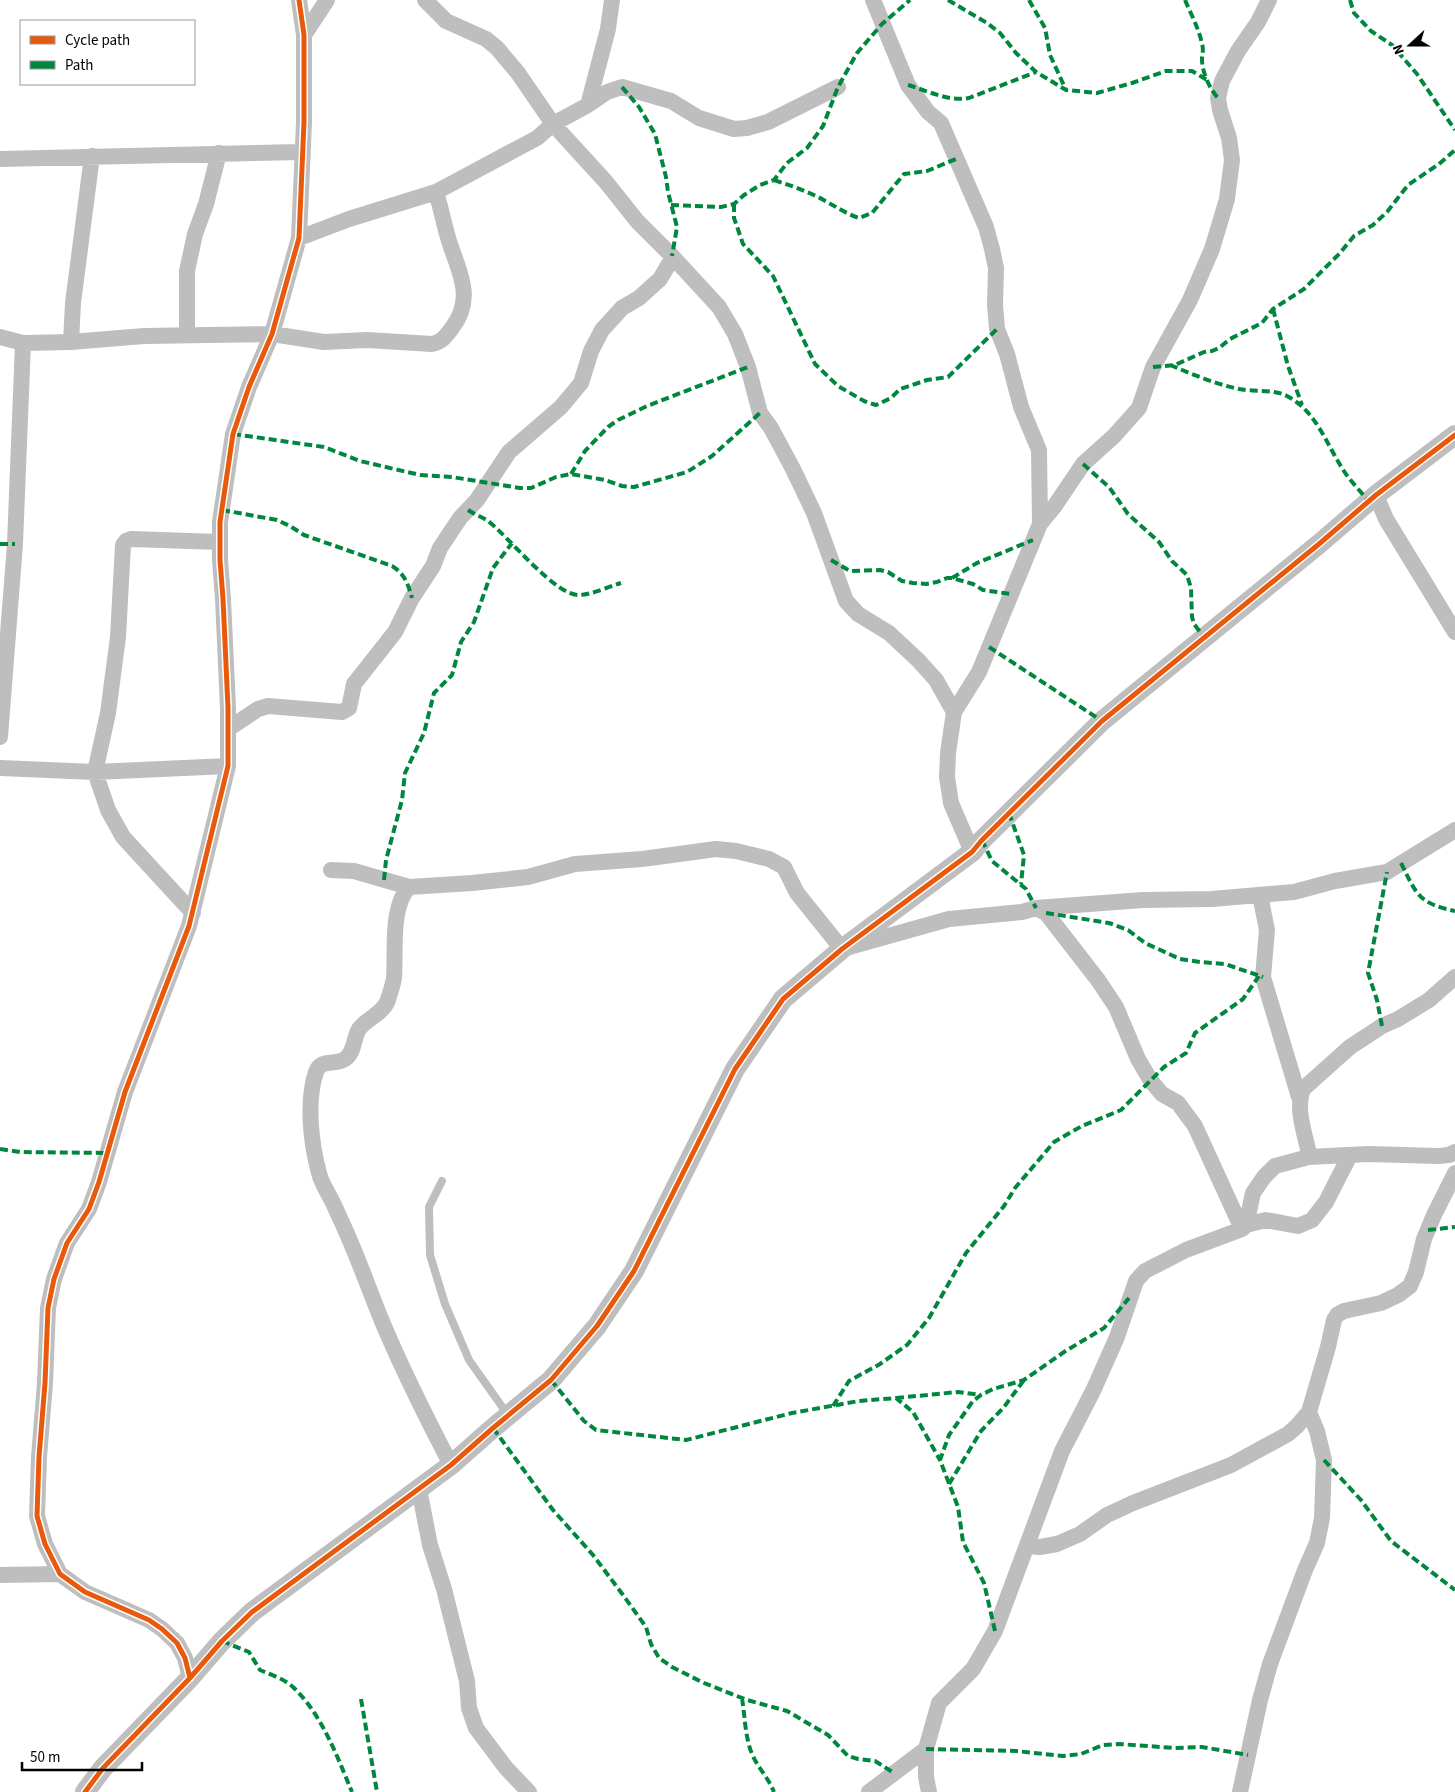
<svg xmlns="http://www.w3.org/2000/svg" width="1455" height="1792" font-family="'Source Sans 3',sans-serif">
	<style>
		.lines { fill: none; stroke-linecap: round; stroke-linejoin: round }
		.service { stroke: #bebebe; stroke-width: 8 }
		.minor { stroke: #bebebe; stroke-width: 16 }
		.tertiary { stroke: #bebebe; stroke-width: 20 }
		.quiet { stroke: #00873e; stroke-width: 4; stroke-dasharray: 8 4; stroke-linecap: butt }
		.cycleway-casing { stroke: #fff; stroke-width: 8 }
		.cycleway { stroke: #e8590c; stroke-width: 5 }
	</style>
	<rect width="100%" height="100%" fill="#fff"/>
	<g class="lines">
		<path class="service" d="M442,1181L429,1207L430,1255L445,1304L469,1360L508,1415"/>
		<path class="minor" d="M425,0L446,21L486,39L497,48L518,73L553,124L606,182L637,221L672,256L719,307L735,334L748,367L760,413L771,428L793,469L814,513L846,601L858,614L889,633L918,660L936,680L954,712
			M873,0L908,85L928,112L941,123L986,227L992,249L996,268L995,305L997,329L1007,354L1021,407L1039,450L1040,524
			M304,35L327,0
			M588,105L608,29L612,0
			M0,159L302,152
			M299,238L349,219L436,192L537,138L553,124L588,105L607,92L622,87L671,101L699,118L734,129L747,128L768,122L838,87
			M187,335V271L195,234L206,204L219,153
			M0,337L23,343L71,342L144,336L272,334L324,342L367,340L432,344C442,342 446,336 452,328C475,298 459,272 449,241C444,225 441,208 436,192
			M71,342L73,303L92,156
			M1376,495L1386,519L1455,632
			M228,729L258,709L268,706L342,712L349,708L354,684L395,632L412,598L433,566L440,548L460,518L477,500L509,452L561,407L581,383L591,351L602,330L622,308L639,298L660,279L673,257
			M0,737L15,544L23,343
			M0,768L95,772L228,766
			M972,852L951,803L947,777L948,753L954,712L979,672L1040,524L1054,507L1083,464L1114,436L1139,408L1153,367L1190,300L1212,249L1227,199L1232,160L1229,138L1220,110L1218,98L1222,81L1238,51L1258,22L1269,0
			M331,870L354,871L409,887L472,883L528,877L575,864L642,859L716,849L736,851L769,859L784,867L797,893L842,949L949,919L1022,912L1036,908L1143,900L1212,899L1294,892L1335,881L1387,872L1455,830
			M409,887C390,907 396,952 394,978C393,985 390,993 388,1000C383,1014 367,1018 359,1029C353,1039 355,1052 345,1059C335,1066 321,1058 316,1072C306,1101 311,1144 319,1173C321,1183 329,1194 333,1203C340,1218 347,1233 353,1248C364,1274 373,1300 384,1326C404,1373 427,1419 451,1465
			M1260,895L1267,930L1263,977L1299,1097
			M1036,908L1046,913L1098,980L1116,1007L1138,1059L1151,1081L1162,1094L1178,1103L1195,1126L1242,1229
			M193,913L123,837L108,810L95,772L108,713L118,637L123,545L126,541L131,539L220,542
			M1308,1157L1368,1154L1438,1156L1449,1155L1455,1152
			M1246,1225L1266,1220L1298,1226L1312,1220L1326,1202L1350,1155
			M419,1489L430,1545L444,1589L467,1681L469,1708L476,1728L506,1768L529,1792
			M1028,1546L1040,1547L1057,1544L1080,1534L1107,1515L1133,1503L1231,1465L1288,1434L1297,1426L1309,1412L1328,1347L1334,1320L1337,1315L1344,1311L1381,1303L1398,1295L1410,1286L1416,1272L1424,1239L1434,1215L1455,1173
			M0,1575L60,1574
			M190,1678L185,1658L177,1643L162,1629L149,1620L85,1592L60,1574L45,1544L37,1516L39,1457L45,1383L48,1308L54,1279L67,1243L89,1209L99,1182L125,1092L189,926L228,766V708L223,599L220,560V522L233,434L249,387L272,334L299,238L304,122V35L299,0
			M869,1792L926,1749
			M929,1792L926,1777V1749L939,1703L973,1669L995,1631L1062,1451L1093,1391L1117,1337L1136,1281L1145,1271L1186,1250L1242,1229L1246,1225L1253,1193L1264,1177L1275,1166L1305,1158L1309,1154C1305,1134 1295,1108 1303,1089L1350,1047L1382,1026L1398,1019L1429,1000L1455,977
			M1240,1792L1260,1700L1270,1664L1305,1570L1317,1543L1322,1518L1324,1460L1317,1431L1309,1412"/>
		<path class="tertiary" d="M85,1792L103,1768L190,1678L222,1641L252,1612L451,1465L493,1428L551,1380L597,1326L634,1271L735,1069L783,999L842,949L972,852L982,840L1102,721L1319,544L1376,495L1455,435"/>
		<path class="quiet" d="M948,0L987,23L1000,33L1016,53L1036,72L1066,90L1097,93L1132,83L1166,71H1192L1207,80
			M1029,0L1045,28L1050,55L1066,90
			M1185,0C1191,14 1199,29 1202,44C1204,50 1202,54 1202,59C1202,73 1210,89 1218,98
			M1350,0L1354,13L1371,31L1392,45L1417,74L1455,130
			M908,85C928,91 949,102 969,98L1036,72
			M622,87L639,107L655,134L666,177L668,192L677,227L672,256
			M774,180C789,185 804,190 818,197C832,204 844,213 859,218L872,213L904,174L927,171L956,159
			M734,204V218L743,244L773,276L815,364L838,386L864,401L876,405L891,398L900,389L927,380L948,377L997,329
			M671,205L721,207L734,204L744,195L760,185L774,180L787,163L807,148L823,126L838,87L857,53L882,24L910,0
			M1273,309L1288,366L1302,405
			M1170,365C1192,374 1215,384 1239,389C1254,392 1274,389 1287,396C1316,411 1326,443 1342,468C1349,480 1360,490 1368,501
			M1153,367L1175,365L1204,352L1212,351L1219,348L1230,339L1262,323L1273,309L1304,289L1340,253L1354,236L1373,225L1387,212L1408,185L1439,164L1455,150
			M233,434L324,447L360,461L420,475L452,477L520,488H531L556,477L571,474L605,480L622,486L634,487L687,472L712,456L760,413
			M1083,464L1109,487L1128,514L1159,542L1172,561L1187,575L1191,588L1192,617L1194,624L1204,637
			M571,474L585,451L608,427L618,420L647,406L748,367
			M222,510L277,520L290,526L304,535L392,566C405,574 408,584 412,598
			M468,510C474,514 482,517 488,521C509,537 556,597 580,595C593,594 608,587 621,583
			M0,544H15
			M831,560L850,571L880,570L888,572L902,581L913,583L926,584L937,582L947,578H952L973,584L983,590L1011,594
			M952,578L977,563L1033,540
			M989,647L1102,721
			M1009,813L1024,855L1021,884
			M982,840L992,861L1026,889L1036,908
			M1401,863C1417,895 1418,903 1455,911
			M384,880L386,860L402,800L405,773L424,733L434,693L452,675L461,642L474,622L493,568L512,543
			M1046,913L1109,923L1128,930L1145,943L1180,959L1200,962L1225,964L1263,977
			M1382,1026L1377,1000L1368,973L1387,872
			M0,1149L20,1152L108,1153
			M1428,1230L1455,1227
			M551,1380L584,1421L596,1430L686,1440L792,1413L859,1401L896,1398L913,1412L940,1460
			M896,1398L958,1392L981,1395
			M833,1406L849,1381L880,1364L907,1345L929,1318L966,1253L1004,1206L1015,1188L1054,1142L1082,1126L1121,1110L1164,1067L1186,1053L1195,1033L1243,999L1259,976
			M493,1428L553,1510L593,1555L623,1595L646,1627L651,1644L659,1658L672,1667L704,1683L747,1700L787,1711L828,1735L848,1756L858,1759L875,1761L894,1773
			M1324,1460L1361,1500L1391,1541L1455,1590
			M949,1484L981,1431L1004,1407L1024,1380
			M995,1631L984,1583L963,1542L958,1507L940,1460L949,1435L973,1401L981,1395L993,1389L1024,1380L1064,1352L1104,1328L1129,1298
			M222,1641L249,1652L260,1670C271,1675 285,1679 294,1688C322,1715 337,1756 352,1792
			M742,1698C745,1717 745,1737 752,1754C758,1768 768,1777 774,1792
			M361,1699L377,1792
			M926,1749L1016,1751L1063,1756L1081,1754L1103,1745L1119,1744L1175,1748L1202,1747L1248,1755"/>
		<defs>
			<path id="cycleway" d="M190,1678L185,1658L177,1643L162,1629L149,1620L85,1592L60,1574L45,1544L37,1516L39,1457L45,1383L48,1308L54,1279L67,1243L89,1209L99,1182L125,1092L189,926L228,766V708L223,599L220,560V522L233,434L249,387L272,334L299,238L304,122V35L299,0
				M85,1792L103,1768L190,1678L222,1641L252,1612L451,1465L493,1428L551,1380L597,1326L634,1271L735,1069L783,999L842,949L972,852L982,840L1102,721L1319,544L1376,495L1455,435"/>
		</defs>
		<use href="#cycleway" class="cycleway-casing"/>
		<use href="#cycleway" class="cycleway"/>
	</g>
	<rect x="20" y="20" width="175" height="65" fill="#ffffff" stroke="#999999"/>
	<rect x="30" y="36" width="25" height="8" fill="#e8590c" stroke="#999999"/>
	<text x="65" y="45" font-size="15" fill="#000000">Cycle path</text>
	<rect x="30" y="61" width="25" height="8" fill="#00873e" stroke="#999999"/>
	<text x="65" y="70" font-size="15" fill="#000000">Path</text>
	<g transform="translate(1410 45) rotate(249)" stroke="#ffffff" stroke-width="4" paint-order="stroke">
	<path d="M0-4L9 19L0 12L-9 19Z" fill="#000000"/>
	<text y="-8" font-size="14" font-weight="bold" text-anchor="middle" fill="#000000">N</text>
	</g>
	<path d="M22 1762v8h120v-8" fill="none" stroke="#000000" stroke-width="2.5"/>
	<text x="30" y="1762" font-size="15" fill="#000000" stroke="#ffffff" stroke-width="4" paint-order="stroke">50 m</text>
</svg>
